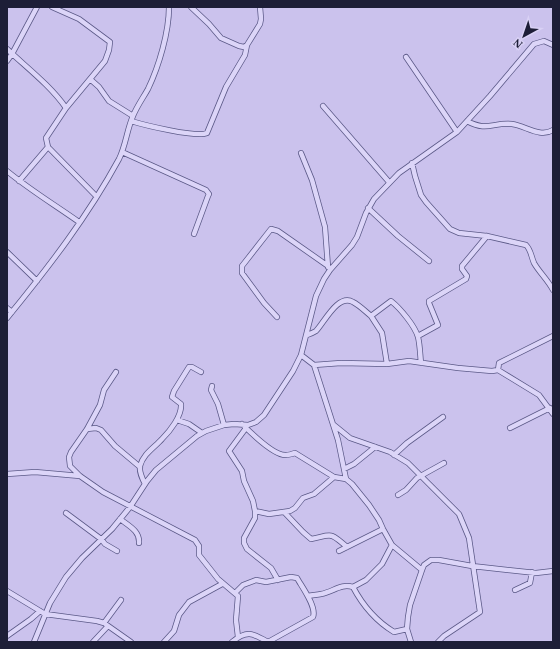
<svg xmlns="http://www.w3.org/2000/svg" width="560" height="649" font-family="'Times New Roman',serif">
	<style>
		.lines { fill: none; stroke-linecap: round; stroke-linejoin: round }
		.minor-casing { stroke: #5b5987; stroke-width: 6 }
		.minor { stroke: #dcd5f8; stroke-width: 4.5 }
	</style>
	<rect width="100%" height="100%" fill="#cbc2ed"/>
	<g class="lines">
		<defs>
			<path id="minor" d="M52,7L79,19L110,42L109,50L105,61L66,108L46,138L48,147L96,196
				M191,7L209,24L221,38L239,46L244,47L247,45
				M7,49C26,67 51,86 66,108
				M406,57L457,132
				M7,61L12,54L37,7
				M90,79L99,87L109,101L133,116
				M323,106L389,182
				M131,121C144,125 197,138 207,133L226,87L245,55L247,45L260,24L261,19L260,7
				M467,121C487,132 493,122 512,124C526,126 540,138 553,130
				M122,152L206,190L209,194L208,196L194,234
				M301,153L312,180L325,227L328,267
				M412,163L415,176L421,195L426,202L450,229L459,233L487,236L526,245C531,250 531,256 534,263C539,272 548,280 553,290
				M7,171C30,190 55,205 79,222
				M19,181L48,147
				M368,208L398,236L429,261
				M7,252L37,281
				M7,308L12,312
				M277,317L264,303L242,273V266L271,229L278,231L328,266
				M7,318C48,268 88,216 119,159C126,145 127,129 133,116C137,106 143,98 148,89C159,66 169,32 169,7
				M307,335C310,334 313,333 316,331C324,323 338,293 353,302C359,305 365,311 371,316
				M418,336L438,325L429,303V301L466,279L467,276L462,269V266L487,236
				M301,355L314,365L338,440L346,479
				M387,364L382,333L371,316L391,301C400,308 415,326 418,337C420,345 420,354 421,363
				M314,365L341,363L387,364L409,361L458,368L492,371L498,370L539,395L553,414
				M498,370L499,363L553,336
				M116,372L104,390L100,405L87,429L71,452L69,457L70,466L80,476L103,492L195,540L199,546V555L218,579L238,596L236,620L238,637
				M212,386L211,390L218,404L224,425
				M177,420L189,424L202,433
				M242,424C251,433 274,456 286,455C289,455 292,454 295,453L334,477L346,479L352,484L369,505L379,520L383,529L392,545L422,570
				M334,425L350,438L390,452L408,463L459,514L469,538L480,612L444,636L438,642
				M246,428L229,451L242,471L244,481L253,501L255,511V518L244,538V543L247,549L252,553L271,568L278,580
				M510,428L550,408
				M87,429L96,428L101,430L115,446L140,467
				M394,455L407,443L443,417
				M344,469L354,464L375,447
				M7,474L35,472L80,476
				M145,484C142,478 139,472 140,466C143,454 155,447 162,439C170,431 182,416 181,404L172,397L174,391L189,367H192L201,372
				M398,495L406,490L417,478L444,463
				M255,511L269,514L290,511L295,508L303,498L314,494L334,477
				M66,513L101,539L105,544L117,551
				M285,513L303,532L311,539C332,535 329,531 347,547
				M120,519C129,526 140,531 139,543
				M339,551L383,529
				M353,587C363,606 376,621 394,632L407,629
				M515,590L530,583L532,572
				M7,591L45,614L97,621L104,623L131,642
				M235,593L243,585L256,580L266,582L291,577L297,578C302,587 317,607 313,617L268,642
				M308,596C312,595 317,595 321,594C333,592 341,583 353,587L366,580L382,564L392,545
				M104,623L121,600
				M7,636L31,619L40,611
				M34,642L50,603L66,577L82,558L112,529L130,507L147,481L156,470L197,436L206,431L224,425L234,424L248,425L256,422L264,415L293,371L301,355L316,296L324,279L330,270L352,245L357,237L366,213L374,199L399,173L457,132L490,96L534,44L544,41L553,45
				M93,642L108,626
				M164,642L174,631L179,615L189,602L222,584
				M232,642C247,630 252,633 268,642
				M411,642L407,629L408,617L410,605L422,570L424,565L431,560H439L472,566L536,573L553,571"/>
		</defs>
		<use href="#minor" class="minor-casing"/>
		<use href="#minor" class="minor"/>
	</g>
	<rect width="560" height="649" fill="none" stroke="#1d1e37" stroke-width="16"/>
	<g transform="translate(524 36) rotate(220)" stroke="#d9d1f5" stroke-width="3" paint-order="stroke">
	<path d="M0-3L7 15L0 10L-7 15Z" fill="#1d1e37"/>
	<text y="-6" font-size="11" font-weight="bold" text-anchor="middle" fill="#1d1e37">N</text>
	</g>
</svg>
